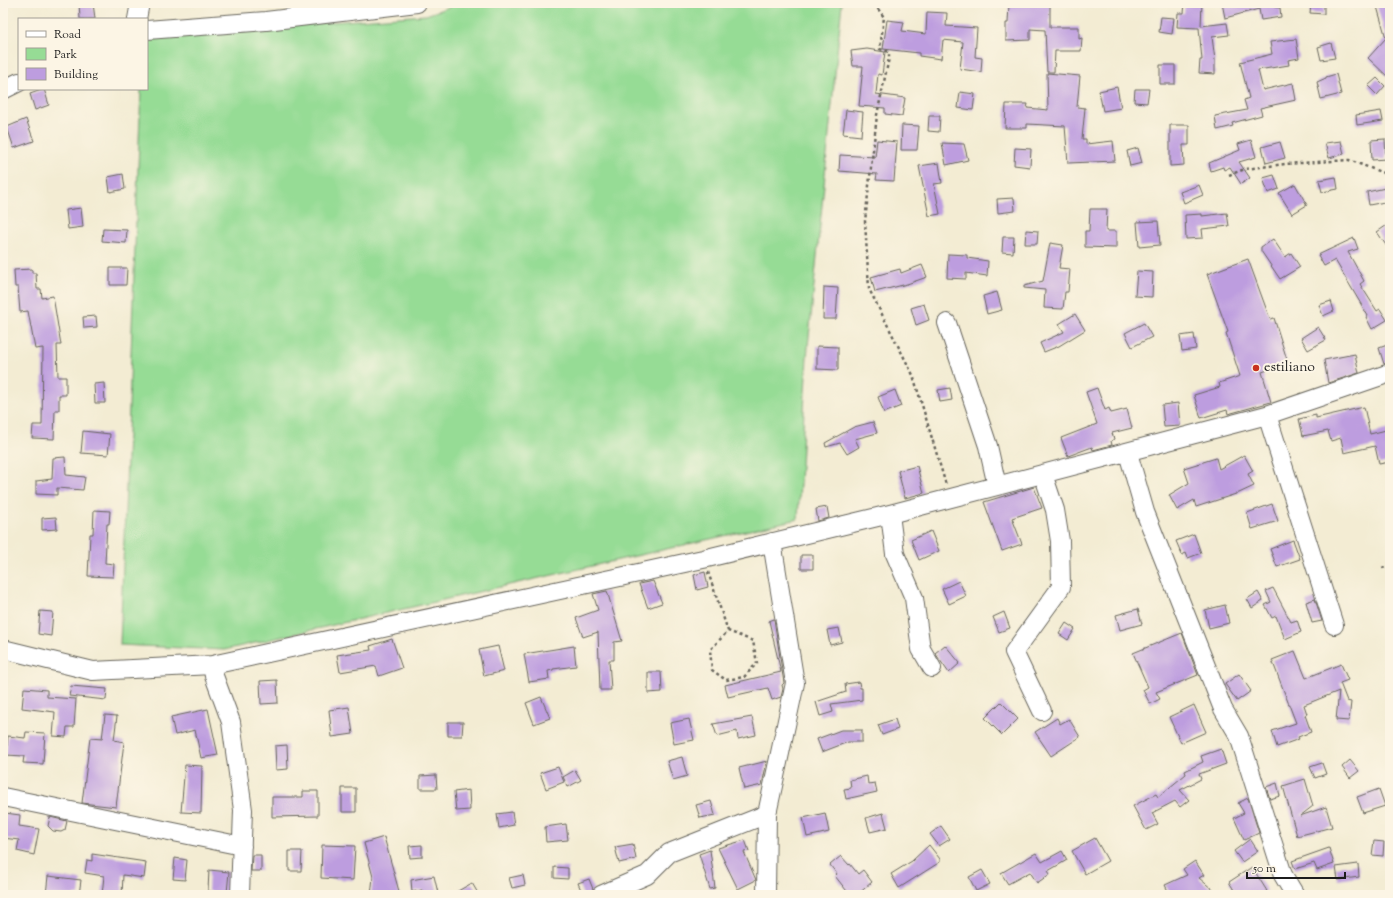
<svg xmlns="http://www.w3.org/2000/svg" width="1393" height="898" font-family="'Sorts Mill Goudy',serif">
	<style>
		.green { fill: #96dc95; stroke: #597c58 }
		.building { fill: #bd9ddf }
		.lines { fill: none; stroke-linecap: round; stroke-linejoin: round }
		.minor-casing { stroke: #67655c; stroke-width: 20 }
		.path { stroke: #67655c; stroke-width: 2.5; stroke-dasharray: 3 3; stroke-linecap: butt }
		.minor { stroke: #fff; stroke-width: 18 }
		.poi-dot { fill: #c8321e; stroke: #fcf5e5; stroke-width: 1.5 }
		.labels { text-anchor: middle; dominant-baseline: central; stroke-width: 4; stroke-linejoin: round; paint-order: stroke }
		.poi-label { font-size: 14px; fill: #1c1c1c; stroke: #fcf5e5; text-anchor: start }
	</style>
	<rect width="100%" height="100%" fill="#fcf5e5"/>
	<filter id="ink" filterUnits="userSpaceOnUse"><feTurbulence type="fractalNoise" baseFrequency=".025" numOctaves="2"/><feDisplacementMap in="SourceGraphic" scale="8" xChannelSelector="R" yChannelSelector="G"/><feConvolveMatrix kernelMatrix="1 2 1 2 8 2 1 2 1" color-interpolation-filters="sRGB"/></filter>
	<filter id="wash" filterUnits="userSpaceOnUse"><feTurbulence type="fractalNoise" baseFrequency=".012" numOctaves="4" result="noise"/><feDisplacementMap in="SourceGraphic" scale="16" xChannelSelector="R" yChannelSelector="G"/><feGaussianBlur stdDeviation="0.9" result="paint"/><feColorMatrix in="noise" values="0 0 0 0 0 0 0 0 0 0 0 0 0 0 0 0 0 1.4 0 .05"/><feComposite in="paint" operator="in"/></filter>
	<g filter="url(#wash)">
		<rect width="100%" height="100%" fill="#f3ecd3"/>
		<path class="green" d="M460,3H842L807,357L798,519L224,650L120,645L141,89H147V39H156V35L426,15Z"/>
		<g id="blocks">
			<path class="building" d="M79,3H93L95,19H80Z
				M1018,3H1050V27H1079V39L1082,38L1081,51H1055L1054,72H1047L1045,30L1030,29V40L1006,41V23H1008L1009,4L1018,5Z
				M1185,3H1202L1201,26L1227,23L1229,35L1212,37L1215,60V74L1199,73L1200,60H1202L1199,28L1177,27L1178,13H1184Z
				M1222,3H1273L1274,7L1280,8L1281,17L1261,20L1259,9L1225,18Z
				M1311,3H1324V14L1310,13Z
				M1376,3H1390V79L1368,58L1386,38Z
				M927,12L947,13L946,26L977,28L975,57L982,58L981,72L960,69L963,42L943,40L941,59L919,56V53L883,49L887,20L904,22L902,31L926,34Z
				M1161,17L1174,18L1172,34L1159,32Z
				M1296,39L1299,58L1288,60L1289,65L1258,70L1263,90L1293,83L1296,100L1260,108L1262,115L1232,123L1233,126L1217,130L1215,116L1247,110L1244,100L1249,98L1240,62L1272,54L1270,42Z
				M1331,43L1335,58L1321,60L1318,47Z
				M867,49L885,52L882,75L878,74L876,94L905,98L902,116L885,114V108L859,106L863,66H853L851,51Z
				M1160,65H1175V84H1160Z
				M1047,73L1080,76L1077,107L1085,108L1082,139H1086V144L1113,141L1115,161L1068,163L1065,126L1027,124V128H1005L1006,104H1028L1027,108L1048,110Z
				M1336,74L1341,94L1321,99L1317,82L1326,78V77Z
				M1377,78L1385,86L1377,95L1368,86Z
				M1117,87L1121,108L1103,111L1099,91Z
				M44,89L49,105L35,110L30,94Z
				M1135,89H1149L1147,103L1134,102Z
				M960,92L975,94L973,110L958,108Z
				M846,110L863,112L861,136L843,134Z
				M1381,111L1383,121L1357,125L1356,115Z
				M929,116H940L939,132L928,131Z
				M26,119L34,141L14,148L7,127Z
				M902,125L919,126L917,150H901Z
				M1170,125H1189V145H1183L1184,165L1170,166Z
				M1385,139L1386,159L1372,160L1371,140Z
				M877,140L897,142L894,181L876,180L877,174L839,171L840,155L875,157Z
				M1251,140L1256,157L1239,162L1250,178L1241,184L1230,167L1224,170L1223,167L1211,171L1209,163L1240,150L1238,144Z
				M1341,141L1344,154L1329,158L1325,143Z
				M1280,142L1285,158L1266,163L1262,147Z
				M942,143L964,144L968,160L946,165Z
				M1015,148L1031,149L1030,167L1014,165Z
				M1138,148L1142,163L1130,166L1127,151Z
				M939,163L942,183L934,184L940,214L929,216L919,166Z
				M123,174L125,189L110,192L108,177Z
				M1274,175L1279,189L1268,193L1263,178Z
				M1336,177L1338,189L1322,192L1319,180Z
				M1295,184L1307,205L1292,214L1279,193Z
				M1199,185L1203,195L1184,203L1180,192Z
				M1390,187V201L1369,205L1367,192Z
				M1014,198L1015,211L998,213L997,199Z
				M81,208L83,227L68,229L66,210Z
				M1090,209H1107L1106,231H1116V248L1085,247V231H1089Z
				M1227,213L1229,226L1202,229L1203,238L1186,239L1185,215L1202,214V216Z
				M1158,221L1160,245L1139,247L1137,222Z
				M1390,223V251L1377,232Z
				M103,229L127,230L126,243L102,241Z
				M1026,230L1038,231L1037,244H1025Z
				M1003,237H1014L1013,253L1002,252Z
				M1354,238L1358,249L1348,252L1364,281L1360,284L1377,311L1380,309L1387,320L1372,329L1366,317L1368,316L1335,260L1324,266L1318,255Z
				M1273,239L1285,257L1291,253L1300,267L1280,279L1261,251V247Z
				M1050,243L1063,245L1059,268L1070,269L1068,292H1065L1063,309L1044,308L1045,290L1024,288V286L1043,281Z
				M948,254L967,255V258L988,261L987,276L966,273V279L947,278Z
				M1248,259L1270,319L1274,318L1288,363L1262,372L1271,402L1228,414L1227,410L1201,418L1194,395L1220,387L1219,383L1240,376L1226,333L1228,332L1207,274Z
				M922,265L927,277L907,284L875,292L871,277L900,269L901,273Z
				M110,268H127L126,285H110Z
				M32,269V273H36L37,289H41L42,298L53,296L61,345H57L58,377H66V395H59V410H55L54,439L32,438L33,425H42L43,348L35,349L28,311L20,312L18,287H15L14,270Z
				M1137,271L1153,272L1152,297L1135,296Z
				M824,287L838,288L836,319H823Z
				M997,292L1002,310L987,314L983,296Z
				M1331,301L1334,311L1323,316L1319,305Z
				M924,304L929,320L916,325L911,308Z
				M1075,314L1085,330L1059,346L1044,352L1040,343L1064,332L1059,324Z
				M96,316L97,327L84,328L83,317Z
				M1144,323L1152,337L1132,347L1125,333Z
				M1318,327L1326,340L1308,350L1301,338Z
				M1194,334L1196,349L1182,351L1180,336Z
				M1390,344V363L1384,364L1379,348Z
				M817,346L838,347V370L817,369Z
				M1355,354L1359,373L1328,383L1324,360Z
				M104,383L105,403H95L94,384Z
				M950,388L952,400L940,402L938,390Z
				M1097,388L1105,410L1109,408L1111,413L1127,409L1132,428L1112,433L1114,439L1111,441L1112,445L1093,450L1092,447L1068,456L1061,438L1097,424L1086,392Z
				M895,390L901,406L884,413L878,397Z
				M1178,403L1180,426L1164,427L1162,405Z
				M1364,407L1370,434L1390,429V462L1379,464L1375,446L1344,453L1341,438L1331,441L1328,431L1303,436L1299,419L1316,415V418Z
				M873,422L877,433L855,439L859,447L847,454L840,443L826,447L825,443L854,427Z
				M83,431L110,434L108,455L81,453Z
				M1244,455L1253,471L1248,474L1254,486L1239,493L1196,507L1194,500L1177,510L1169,495L1189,483L1184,468L1216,458L1219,469Z
				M65,457L66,475L85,477L83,490L57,488V495L36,494V481L52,479L53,458Z
				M917,466L924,493L905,498L898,471Z
				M1034,487L1042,508L1012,518L1022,544L1002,551L984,502Z
				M1272,504L1278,521L1252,529L1247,513Z
				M827,507L829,518L818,521L816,509Z
				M94,510L110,511L109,524H107L105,563L114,564L113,577L88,576L90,534H93Z
				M56,517L57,529L42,530V518Z
				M931,531L939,551L919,560L911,540Z
				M1194,534L1201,553L1188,558L1186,553L1182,555L1176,541Z
				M1293,540L1300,559L1277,567L1270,549Z
				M801,555H813V569H801Z
				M705,572L708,587L697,590L694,575Z
				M653,581L662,603L648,608L639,584Z
				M959,581L966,596L949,604L942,589Z
				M1273,588L1291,622L1297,620L1301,632L1285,639L1276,616L1272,618L1265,605L1271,602L1266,591Z
				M607,591L622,641L614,642V660H609L611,690H600L598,632L583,637L576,618L598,610L593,594Z
				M1258,592L1263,601L1252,608L1247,599Z
				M1315,599L1322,621L1312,623L1306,602Z
				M1225,605L1229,623L1209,628L1205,610Z
				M1138,609L1142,624L1120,630L1116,615Z
				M40,611L53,612L51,636L38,634Z
				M1004,612L1010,628L999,632L993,617Z
				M774,619L784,683L782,685L783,689L781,697L772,700L768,688L728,697L725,685L781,672L769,621Z
				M1066,623L1075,629L1068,640L1059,634Z
				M839,628L842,642L830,645L827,630Z
				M1182,633L1198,675L1156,692L1160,699L1150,704L1143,690L1148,687L1133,653Z
				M392,639L402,668L379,676L376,666L340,672L337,655L371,650L370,646Z
				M945,645L960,663L949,673L935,653Z
				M498,646L504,671L484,676L479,650Z
				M574,646L576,666L553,669V670L548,671L549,679L529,682L524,654Z
				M1295,651L1306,678L1341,664L1348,680L1340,683L1347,701L1351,702L1349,721L1336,720L1339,691L1304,705L1307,714L1305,715L1311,732L1298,737L1299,739L1277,747L1272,731L1296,723L1272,660Z
				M648,672H661L662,692L648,693Z
				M1239,674L1251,691L1237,701L1225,684Z
				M277,680L278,703L261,704L260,681Z
				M859,682L860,688H862V700L831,704L833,712L820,716L816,702L846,692L845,684Z
				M71,686L107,689L106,700L69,696Z
				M24,688L47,690V697L76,699L74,727H67L66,737L53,736L55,712L22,708Z
				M541,697L550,718L534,724L526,703Z
				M1001,702L1018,719L1002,735L985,718Z
				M1194,705L1206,732L1181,743L1169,717Z
				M349,707L353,734L332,737L329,710Z
				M208,709L218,755L201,758L195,730L175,735L171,717Z
				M105,715L117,716L114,740L124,742L116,807L82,803L90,738L102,739Z
				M752,717L756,735L738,739L737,731L717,736L713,724Z
				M1057,718L1060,724L1069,719L1080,737L1051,756L1035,732Z
				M689,719L694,740L674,744L670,723Z
				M895,719L898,729L882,735L878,725Z
				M448,722H463L462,736H448Z
				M841,730H862V742H848L822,752L817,739Z
				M26,732L45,733L43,764L23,763L24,756L6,755L8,736L25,738Z
				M287,745L288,769L276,770L275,746Z
				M1221,749L1226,764L1199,774L1201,779L1180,790L1189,800L1180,807L1175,801L1152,813L1158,824L1146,830L1133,806L1156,794L1158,797L1186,774L1185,771L1203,762L1201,756Z
				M682,757L687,776L673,780L667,761Z
				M1350,760L1359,771L1350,778L1342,767Z
				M767,761L762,785L744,789L739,768Z
				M1322,763L1326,774L1315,778L1310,767Z
				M185,765L202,766L201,813L181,812Z
				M558,767L564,782L546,789L540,773Z
				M575,770L581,780L568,787L563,777Z
				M436,775L437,789H420V776Z
				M867,776L868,784L875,783L877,792L846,799L844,789L851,788L850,780Z
				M1305,779L1313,806L1300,816L1326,807L1332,827L1297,836L1283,786Z
				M1277,783L1280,796L1270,799L1266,787Z
				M342,788H356V812H342Z
				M1379,789L1385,806L1363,813L1357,797Z
				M469,790L470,810L456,811L454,792Z
				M303,791H318V816L272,817V797H303Z
				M1248,798L1259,833L1244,840L1234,818L1244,813L1238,803Z
				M711,801L715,815L700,818L696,805Z
				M512,812L514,825L499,828L497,814Z
				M5,813L20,815L19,826L39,829L34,855L17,851L19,840L3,838Z
				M825,813L829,832L807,837L803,818Z
				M883,813L887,828L870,832L866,818Z
				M50,817L67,821L65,830L61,832L53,831L48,826Z
				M566,824L568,840L546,842L545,827Z
				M941,826L950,839L939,846L930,834Z
				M384,837L400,895H371L373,877L364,843Z
				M1095,838L1108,861L1085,874L1072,851Z
				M1250,839L1258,851L1242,862L1234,851Z
				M745,840L749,851L744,852L756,880L738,889L718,848Z
				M1374,841L1384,842L1383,856L1372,855Z
				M633,844L636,859L619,863L615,847Z
				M322,845L355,846L353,880L321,878Z
				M422,845V857L410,858L409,846Z
				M929,845L940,859V862L899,888L891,874L912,861Z
				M1329,848L1334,864L1317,870L1314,863L1295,869L1292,861Z
				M710,850L715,888L710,889L699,854Z
				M289,851H302L301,871H289Z
				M1062,851L1067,860L1048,871L1050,874L1037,883L1030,872L1008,884L1001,873L1036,853L1042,862Z
				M92,854L146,862L144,878L123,875L122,895H102L104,876L85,873L87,860L92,861Z
				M252,855H261V871H251Z
				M841,856L849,865L850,864L858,874L863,870L872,882L857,895H850L835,876L837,874L830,865Z
				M175,858L187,860L185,880L173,879Z
				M1195,861L1204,875L1199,878L1219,895H1170L1165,885L1187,875L1183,869Z
				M1358,864L1359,877L1338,880L1336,867Z
				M554,867L568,868V879L554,878Z
				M1252,867L1267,891L1261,895H1237L1229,882Z
				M209,870L229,872L227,893L208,891Z
				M982,870L990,884L976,891L969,877Z
				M523,875L525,885L512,888L509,878Z
				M48,876L81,880L79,895H46Z
				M434,876L438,893L423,895L422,890L412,892L411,880Z
				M589,879L593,889L591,894L583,895L578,883Z
				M472,883L479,895H451Z"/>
		</g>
	</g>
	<g filter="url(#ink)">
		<use href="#blocks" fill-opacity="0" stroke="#67655c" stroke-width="1"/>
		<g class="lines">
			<defs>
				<path id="minor" d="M137,19L140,3
					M147,30L266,21L417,3
					M3,90L19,82
					M947,323L988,446L997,486
					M1267,415L1334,625
					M1128,453L1145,512L1223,709L1239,736L1283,875L1295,895
					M890,514L895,554L914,598L921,649L932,668
					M3,649L93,671L212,665L703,559L890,514L1267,415L1390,373
					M212,665L214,676L231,722L243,810L240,895
					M1042,711L1014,652L1061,587L1060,541L1055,510L1043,474
					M3,797L242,846
					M601,895L647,875L669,853L767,814
					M766,895L767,814L795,683L772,542"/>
			</defs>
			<use href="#minor" class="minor-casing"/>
			<path class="path" d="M879,3L878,9L884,17L880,49L889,52V58L877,115L865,221L869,289L913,375L946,485
				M1229,175L1245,169L1285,164L1349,160L1386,174L1390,177
				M1382,568L1390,566
				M708,572L728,631L710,650L712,670L726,680L744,677L757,663L753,641L728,631"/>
			<use href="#minor" class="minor"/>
		</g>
	</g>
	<circle class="poi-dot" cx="1256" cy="368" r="4"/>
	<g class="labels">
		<g class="poi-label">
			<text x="1264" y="368">estiliano</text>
		</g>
	</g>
	<rect width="1393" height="898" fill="none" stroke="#fcf5e5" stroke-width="16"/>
	<rect x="18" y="18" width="130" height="72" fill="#fcf5e5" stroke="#a29e95"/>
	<rect x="26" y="31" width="20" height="6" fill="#ffffff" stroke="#a29e95"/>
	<text x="54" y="38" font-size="12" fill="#1c1c1c">Road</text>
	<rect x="26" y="48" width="20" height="12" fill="#96dc95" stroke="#a29e95"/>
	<text x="54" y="58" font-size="12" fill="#1c1c1c">Park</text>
	<rect x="26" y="68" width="20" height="12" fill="#bd9ddf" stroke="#a29e95"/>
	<text x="54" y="78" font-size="12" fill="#1c1c1c">Building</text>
	<path d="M1247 872v6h98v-6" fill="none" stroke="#1c1c1c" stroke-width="2"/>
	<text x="1253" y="872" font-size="12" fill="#1c1c1c" stroke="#fcf5e5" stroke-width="3" paint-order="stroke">50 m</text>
</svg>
